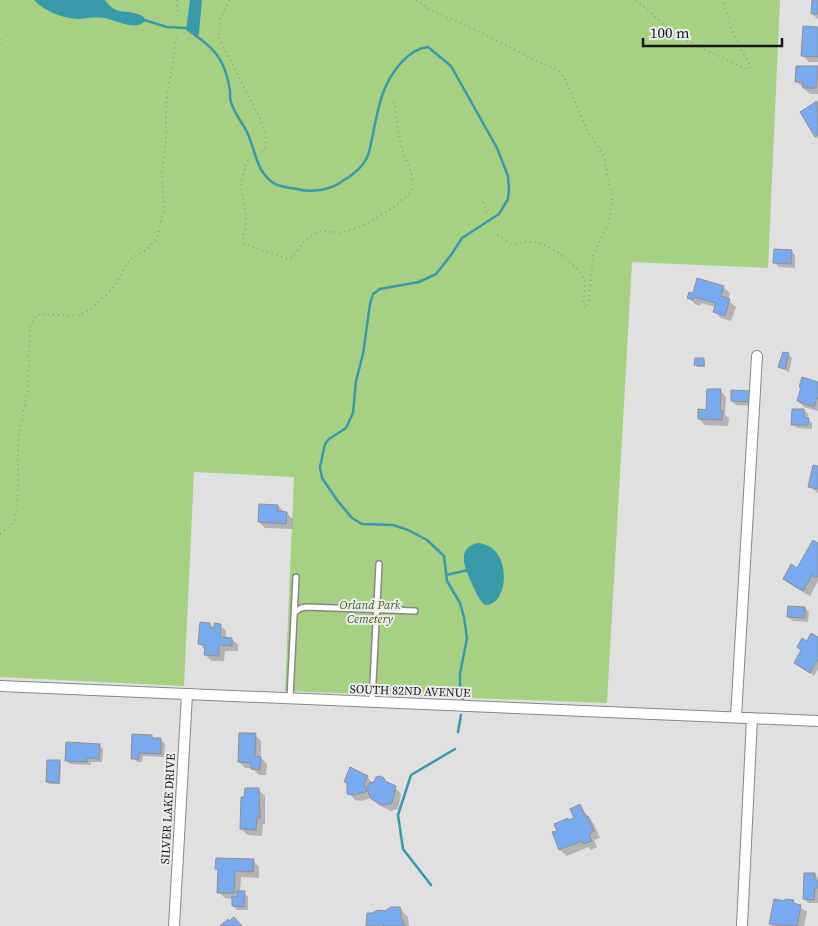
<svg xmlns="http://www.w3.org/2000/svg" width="818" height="926" font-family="'Source Serif 4',serif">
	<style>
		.green { fill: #a6d082 }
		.water { fill: #399baa }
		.shadow { fill: #0003 }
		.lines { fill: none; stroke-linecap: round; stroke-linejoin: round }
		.stream { stroke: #399baa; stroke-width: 2.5 }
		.building { fill: #77aaef; stroke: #909091 }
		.lane-casing { stroke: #868788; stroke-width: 8 }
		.street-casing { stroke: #868788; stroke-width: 12 }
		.path { stroke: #999; stroke-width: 2; stroke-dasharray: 1 4; stroke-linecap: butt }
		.lane { stroke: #fff; stroke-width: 5 }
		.street { stroke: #fff; stroke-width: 10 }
		.labels { text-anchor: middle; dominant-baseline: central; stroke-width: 4; stroke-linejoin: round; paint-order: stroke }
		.park-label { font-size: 12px; font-style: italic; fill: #3f6412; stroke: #edeeef }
		.street-label { font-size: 12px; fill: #161616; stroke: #edeeef }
	</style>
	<rect width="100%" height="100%" fill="#e0e0e1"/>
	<path class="green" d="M0,0H780L768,268L632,262L607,703L285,691L294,477L194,472L184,686L0,677Z"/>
	<path class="water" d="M34,0H105C117,18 128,7 144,17L145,21C135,32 117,20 104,18C95,16 86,19 77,19C62,18 44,11 34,0Z
		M190,0H202L199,33L197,38L186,30Z
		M477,543C513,544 510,606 485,605C478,599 476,592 472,584C466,570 455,549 477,543Z"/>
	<path class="shadow" d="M813,0H818V19L812,14Z
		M818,28V62H809L802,55Z
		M797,67L818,68V94H810L796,81Z
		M817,103L818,104V139L816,136Z
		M791,251L795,255V268L779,267L775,263Z
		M723,287L730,293L728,300L736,307L731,321L721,318L715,312L716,307L701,303L700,306L695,304L689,298L693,294Z
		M788,354L792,358L789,372L784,370L780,366Z
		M704,359L705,361V367H697L696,365Z
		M818,383V411L804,407L798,401Z
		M720,390L726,397L725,415L729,418L728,426L705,425L699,419L707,411Z
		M751,393L754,406L736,405L732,401Z
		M804,410L808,414L807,419L812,423V429L797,428L793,424Z
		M818,467V493L809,486Z
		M278,506L293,519L292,529L265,528L259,522Z
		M818,545V581L810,596L791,585L784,579L798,570Z
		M805,608L809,612L808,622L793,621L788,617Z
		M210,624L215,629L220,625L226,631V638L232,639L238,645V651H225L224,661H211L205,654V650L200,644Z
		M818,639V669L814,676L795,663L807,643Z
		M255,735L261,741V758L267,764L266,775H259L252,768H245L239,762Z
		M152,736L155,739L161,740L165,744L164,757L143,756L142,762H137L133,758Z
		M99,745L103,749L102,762H91V765L70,764L66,760Z
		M59,762L61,763L60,784H49L48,782Z
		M367,777L374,784H388L395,787L401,794L398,809L391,811L378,805L372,798L361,801L355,800L349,793L348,785L346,782Z
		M259,790L265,796V824H263L262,836L248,835L241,829Z
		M580,806L594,824L600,838L594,840L597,847L591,850L588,847L567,856L560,850L554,833L558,831L569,821L575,819Z
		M253,861L259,867V878L241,877L240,892L244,893L248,897V910H237L233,906V899L225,898L218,892L219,871L216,869Z
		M815,874L818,878V903H808L804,899Z
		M793,902L807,912L804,926H772L770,924Z
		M399,908L408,917L409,926H367L368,914Z"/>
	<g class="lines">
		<path class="stream" d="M144,20L167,27L187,28
			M195,35C218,51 226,64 230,91C230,95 230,99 231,102C234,113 242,122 247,132C256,151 256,173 275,184C282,187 291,188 297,189C311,193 330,190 341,182C352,176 366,165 369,152C374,133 376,112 383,93C390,74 407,49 428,47L451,66L497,148L508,176L509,189L508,199L499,214L462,238L451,255L436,274L419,282L380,289L373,294L370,304L363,354L356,381L353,413L346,428L329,439L325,444L320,467L322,478L337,500L352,518L362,524L393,525L408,530L427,540L444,556L447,581L460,603L464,617L467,638L460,674V685L463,700
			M446,575L468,570
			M458,732L461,715
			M431,885L403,849L398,815L411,775L455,749"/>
	</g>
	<path class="building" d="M812,0H818V14H811Z
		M803,26L818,27V57L801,56Z
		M796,66H818L816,88H803V82H795Z
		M817,101L818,135L815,137L800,112Z
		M774,249L792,250L791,264L773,263Z
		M697,278L724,286L721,296L730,299L725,316L713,312L716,303L694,297L693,300L687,298L689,292L693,293Z
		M783,352L789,353L785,369L778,367Z
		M695,358H704V366L694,365Z
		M802,377L818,382V399L817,398L814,407L797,401L801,387H799Z
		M707,389H721L720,411H723L722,420L698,419V409L706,410Z
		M731,390L751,391V402L731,401Z
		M792,409H804V417L809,418L808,425H791Z
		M813,465L818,466V489L808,487Z
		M259,504L278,505V511L287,512L286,524L258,522Z
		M813,540L818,543V575L816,578L812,575L803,591L783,579L791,564L797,568Z
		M788,606L805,607V618L787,617Z
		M200,622L210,623V627L214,628V623L221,624L220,637L232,638V646L219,645V656L204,655L205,645L198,644Z
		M811,633L818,637V659L810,673L794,663L801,650L797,647L802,638L807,641Z
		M239,733H256L255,756L261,757L260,770L251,769V763L238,762Z
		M132,734L152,735V738H161V754L139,753V759H131Z
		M66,742L100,744L99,759L87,758V762L65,761Z
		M47,760H60L59,783L46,782Z
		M350,767L368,776L364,783L366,790L369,783L374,782L376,777L380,776L384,778L385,781L396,786L392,803L383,805L371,799L368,791L354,795L347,794V783L344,782Z
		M245,788H259L260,818H257L256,830L240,829L241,797H244Z
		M580,804L586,817L588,816L594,831L589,834L592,841L583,844L582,841L559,850L552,832L557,831L554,824L568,818V820L574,818L570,809Z
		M216,858L254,859L253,872L235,871L234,893H217L218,869H215Z
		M804,873H815V880L818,881V888H815L814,900L803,899Z
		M237,891H245L244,907L232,906V896L237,897Z
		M774,899L785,901V899L794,900L793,903L801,905L797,926L769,924Z
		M391,907H400L401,910V917L405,926H383L382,924L379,926H366L367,913H372L378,910L385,911Z
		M234,917L242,926H220L228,919L229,921Z"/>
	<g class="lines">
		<defs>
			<path id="lane" d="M295,612L301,608L307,607L415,611
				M290,698L296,577
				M372,702L379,564"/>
			<path id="street" d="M0,686L818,721
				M736,717L757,356
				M174,926L187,694
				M742,926L752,718"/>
		</defs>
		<use href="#lane" class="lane-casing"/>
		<use href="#street" class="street-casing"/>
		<path class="path" d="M177,0L178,20
			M229,0L220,20L218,36L261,120L266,138L265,147L262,152
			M416,0L434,12L467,26L539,62L553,67L559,71L566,81L587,130L604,157L612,199L609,222L593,256L589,301L587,307L584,306C582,298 587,288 584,279C579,266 548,243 535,242C527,240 519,244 511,244L495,233
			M636,0L670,30L695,45L748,70L750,66L732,31L723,0
			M0,39V48
			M248,160C236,186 244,193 246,219C247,227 242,235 243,243L284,258H291C298,250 306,238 315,233C324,228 333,234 342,232C364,228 393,209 409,194C419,178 406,164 402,149C398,134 397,117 394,101
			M483,202L488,216
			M0,534L13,523L16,514L18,489V440L28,389L30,327L36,315L40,314L77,316L91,309L114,287L129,260L146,250L157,238L164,209L162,175L166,139V102L177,35"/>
		<use href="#lane" class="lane"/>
		<use href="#street" class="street"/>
	</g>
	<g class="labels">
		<g class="park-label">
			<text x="370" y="605">Orland Park<tspan x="370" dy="14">Cemetery</tspan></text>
		</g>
		<g class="street-label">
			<text transform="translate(410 691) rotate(2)">SOUTH 82ND AVENUE</text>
			<text transform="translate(168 809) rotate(-87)">SILVER LAKE DRIVE</text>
		</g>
	</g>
	<path d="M643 38v8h139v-8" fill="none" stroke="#161616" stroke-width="2.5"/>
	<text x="650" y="38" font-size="15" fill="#161616" stroke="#edeeef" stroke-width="4" paint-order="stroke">100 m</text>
</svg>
